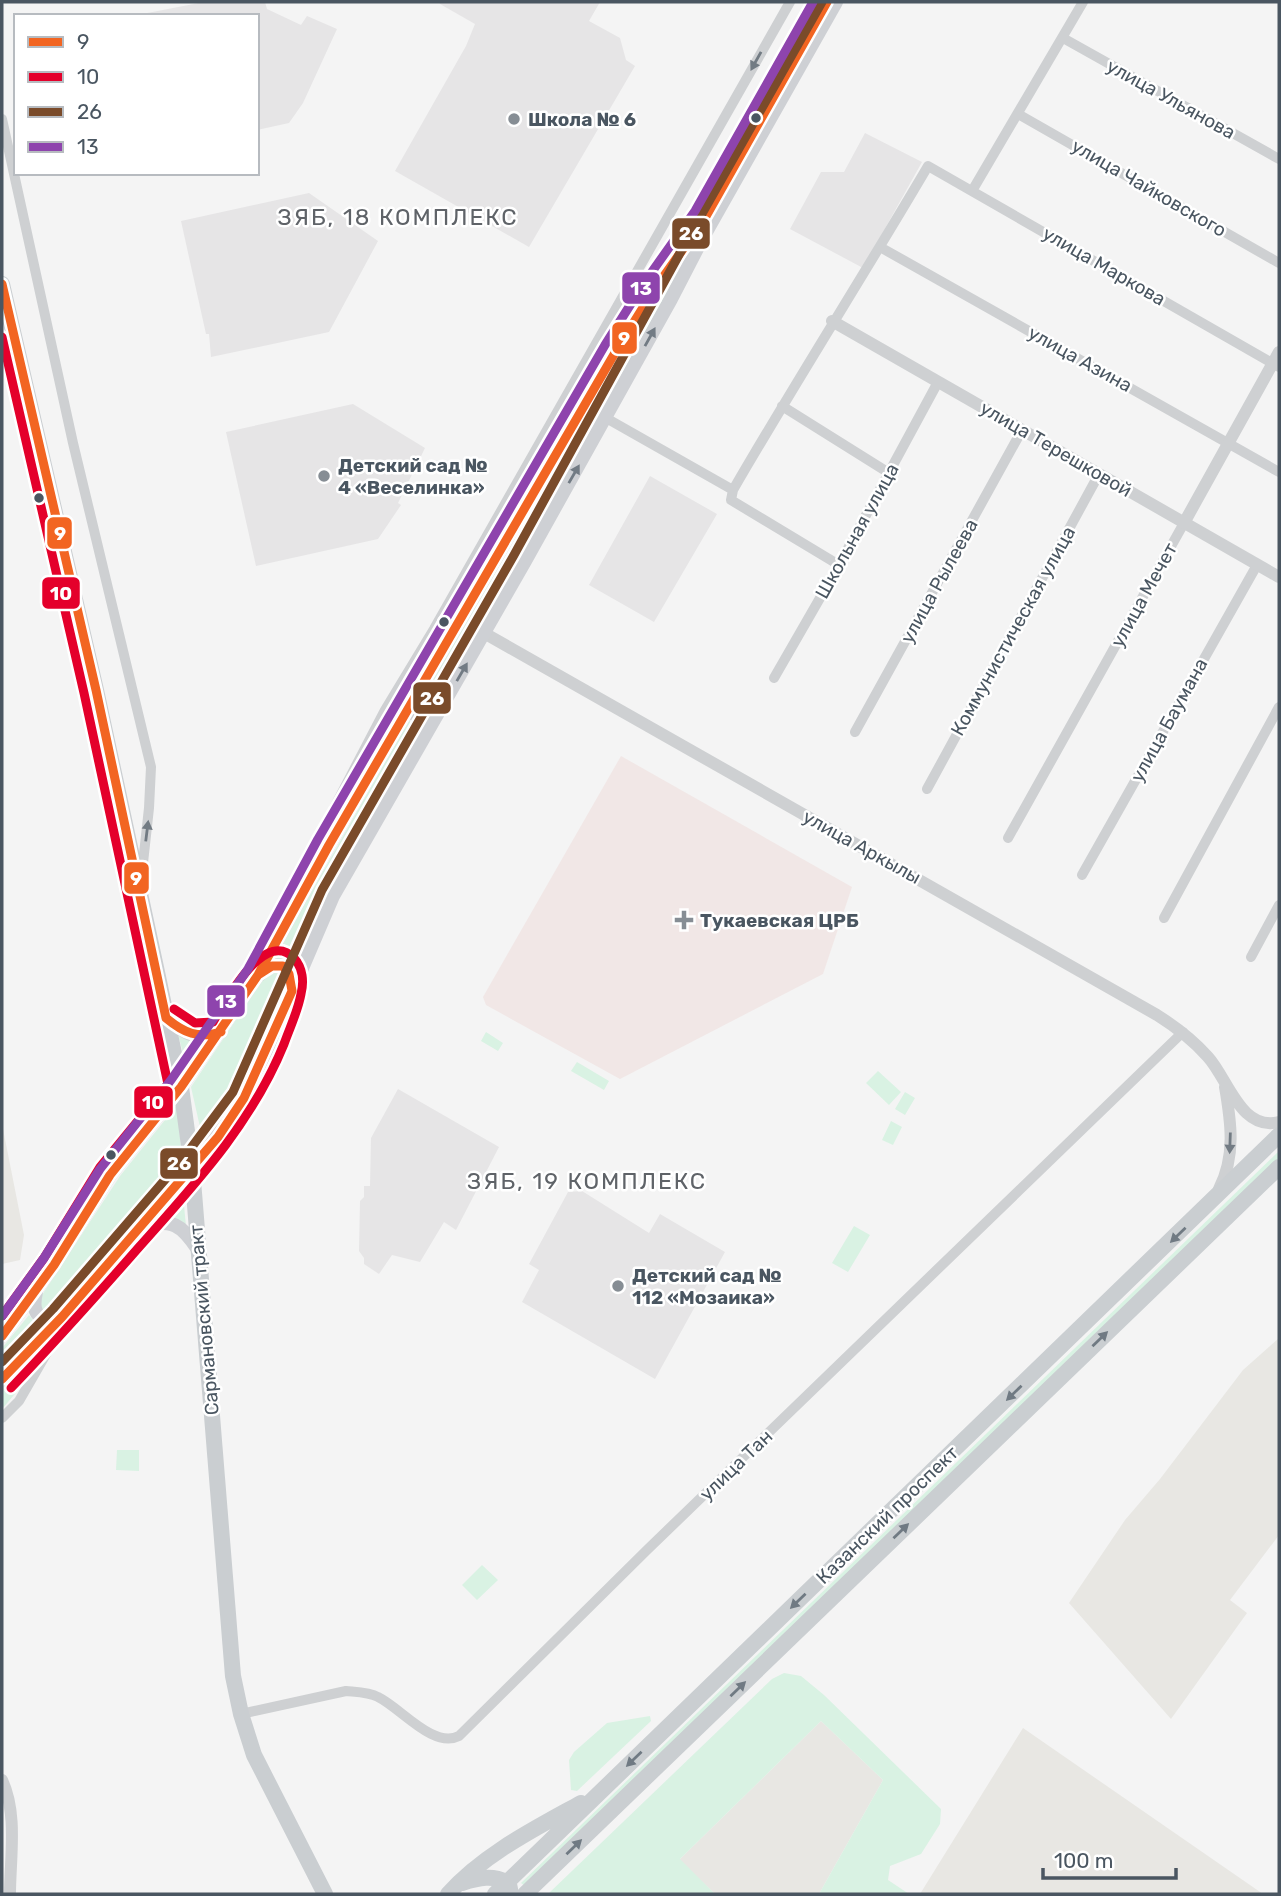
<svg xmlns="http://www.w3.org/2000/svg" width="1281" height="1896" font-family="Rubik,sans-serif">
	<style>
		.commercial { fill: #e8e7e3 }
		.education { fill: #e6e5e6 }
		.medical { fill: #f1e7e6 }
		.green { fill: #d9f2e3 }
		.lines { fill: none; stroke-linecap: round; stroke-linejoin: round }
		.minor { stroke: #ced0d2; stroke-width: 10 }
		.tertiary { stroke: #ced0d2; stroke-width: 12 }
		.secondary { stroke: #ced0d4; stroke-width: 14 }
		.primary { stroke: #caced1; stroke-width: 16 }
		.bus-1-casing { stroke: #fff; stroke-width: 14 }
		.bus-2-casing { stroke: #fff; stroke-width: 14 }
		.bus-3-casing { stroke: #fff; stroke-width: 14 }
		.bus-4-casing { stroke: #fff; stroke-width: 14 }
		.bus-1 { stroke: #f26522; stroke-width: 9 }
		.bus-2 { stroke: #e4002b; stroke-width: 9 }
		.bus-3 { stroke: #7a4b2a; stroke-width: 9 }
		.bus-4 { stroke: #8e44ad; stroke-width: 9 }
		.oneway { fill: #727b83 }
		.oneway2 { fill: #727b84 }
		.oneway3 { fill: #707a83 }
		.bus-dot { fill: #4a5661; stroke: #fff; stroke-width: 2.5 }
		.poi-dot { fill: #868d94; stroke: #fff; stroke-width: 2.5 }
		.labels { text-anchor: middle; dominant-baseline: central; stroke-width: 5; stroke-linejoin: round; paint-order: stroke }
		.street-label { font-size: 19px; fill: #4a5661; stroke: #fff }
		.poi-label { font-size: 19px; font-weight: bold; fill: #4a5661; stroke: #fff; text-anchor: start }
		.quarter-label { font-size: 23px; letter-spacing: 2px; fill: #5f6368; stroke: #fff }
		.line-badge { stroke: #fff; stroke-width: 2.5 }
		.badge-label { font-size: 19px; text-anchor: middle; font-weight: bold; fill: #fff }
	</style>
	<rect width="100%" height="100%" fill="#f4f4f4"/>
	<path class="commercial" d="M2,1124L24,1235L20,1260L2,1264Z
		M1279,1338V1535L1230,1600L1247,1613L1171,1719L1069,1603L1125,1520L1160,1479L1243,1370Z
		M821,1721L883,1780L819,1894H715L679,1860Z
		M1023,1728L1263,1894H920Z"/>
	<path class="education" d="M204,2H265L267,9L301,25L307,16L337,29L303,103L289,123L257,130V16L137,15Z
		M439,2H600L589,21L620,38L626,60L635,66L529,247L395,171L466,46L475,24L440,4Z
		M865,133L922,162L863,268L790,229L821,172H844Z
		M309,193L378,241L329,332L211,357L209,334H206L181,221Z
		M353,404L425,448L398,503L401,505L378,539L256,566L226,432Z
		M650,476L717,514L654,622L589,585Z
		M398,1089L499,1147L456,1230L444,1222L420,1262L392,1255L379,1274L364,1264V1258L359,1251L360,1201L364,1197V1186H370L371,1138Z
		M582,1191L649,1233L660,1214L725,1252L655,1379L522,1302L539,1270L529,1264L568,1192Z"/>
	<path class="medical" d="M621,756L852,887L823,974L620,1079L486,1005L483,997Z"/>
	<path class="green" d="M703,232L532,533L529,527L520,526L638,321Z
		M521,537L525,542V546L429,713L420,712L418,703L514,538Z
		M409,720L414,726L421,727L327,895L292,967L280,959L274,958Z
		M276,971C287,976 285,983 282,993L230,1109L204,1145L191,1087L264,978Z
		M486,1032L503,1043L498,1051L481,1041Z
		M178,1034L208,1041L188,1072Z
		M577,1062L609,1081L604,1090L571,1071Z
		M878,1071L901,1092L889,1105L866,1083Z
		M905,1092L915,1098L905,1115L895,1109Z
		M177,1105L183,1170L57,1316L38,1308L42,1295L120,1176Z
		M891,1121L902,1127L893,1145L882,1140Z
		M1279,1151V1158L525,1886L521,1883Z
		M182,1185L186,1226L153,1218Z
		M854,1226L870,1235L848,1272L832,1263Z
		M29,1315L36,1324L47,1327L2,1375V1348Z
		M44,1344L20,1388L2,1409V1386Z
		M117,1450H139V1471L116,1470Z
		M482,1565L498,1580L477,1600L462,1585Z
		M784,1673L801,1676L824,1695L941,1809L940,1824L921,1854L890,1866L888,1880L909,1894H819L883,1780L821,1721L680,1859L715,1894H548L772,1679Z
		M650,1716L651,1721L577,1791L571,1790L569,1760L574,1752L607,1723Z"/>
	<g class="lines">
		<path class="minor" d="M1063,38L1279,159
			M1018,114L1279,263
			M2,119L73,443L151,767L149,808L141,881
			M972,191L1083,2
			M880,247L1279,472
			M782,406L889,473
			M606,418L733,490
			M520,478L522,512
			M839,565L731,500L733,490C796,381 864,275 928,166L1279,367
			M774,678L839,565L938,382
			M855,732L1022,430
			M927,789L1099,474
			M1008,838L1184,523
			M330,840L334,808L385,710L434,629L790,2
			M1082,875L1257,565
			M1164,918L1279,707
			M1251,957L1279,905
			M2,1321L17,1309
			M2,1418L19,1401L68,1316
			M241,1714L346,1691C356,1692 369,1692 378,1697C401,1708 433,1749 459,1736L648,1549L1183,1032"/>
		<path class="tertiary" d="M832,321L1279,577
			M1184,523L1279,352
			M484,633L1157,1015C1176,1027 1193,1040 1208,1057C1228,1079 1241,1132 1279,1122
			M1219,1189C1236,1156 1231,1122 1225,1087
			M2,1780C18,1814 10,1858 10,1894"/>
		<path class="secondary" d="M414,699L413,712L418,718H435
			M259,975C269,966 277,962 289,969L291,988
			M166,1018C185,1034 197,1041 221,1032
			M143,1224C173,1220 181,1224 197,1248
			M36,1292C31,1315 39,1322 62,1317
			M2,1336L54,1265L110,1175L181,1087L258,975L329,845L616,351L654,290L702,222
			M2,1379L62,1317L192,1168L244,1098L273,1036L333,896L525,561L671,299L702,239L836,2"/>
		<path class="primary" d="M2,284L96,690L157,972L181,1087L192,1168L233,1676L241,1714L254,1755L325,1894
			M462,1883C478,1878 494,1874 509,1884L511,1894
			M448,1894C484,1854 534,1829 581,1803
			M495,1894L1279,1135
			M525,1894L1279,1167"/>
		<defs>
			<path id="bus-1" d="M2,284L96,690L166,1018C184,1033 198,1039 221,1032
				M2,1336L54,1265L110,1175L181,1087L258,975L329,845L616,351L654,290L705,218L827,2
				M2,1379L62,1317L218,1137L244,1098L292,991L289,974L283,966H272L258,975"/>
			<path id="bus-2" d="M2,337L84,693L168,1084L100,1167L44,1258L2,1316
				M11,1388C55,1342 98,1294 140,1246C196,1183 252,1123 284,1044C290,1027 298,1011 301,994C304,982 303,968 294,958C264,927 225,1003 213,1022L195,1023L174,1009"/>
			<path id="bus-3" d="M2,1362L53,1309L182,1160L233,1092L322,890L514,555L691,233L822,2"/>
			<path id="bus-4" d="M2,1316L44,1258L100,1169L171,1080L248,969L318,839L605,345L644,283L695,211L813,2"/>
		</defs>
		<use href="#bus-1" class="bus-1-casing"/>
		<use href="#bus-2" class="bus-2-casing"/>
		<use href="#bus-3" class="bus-3-casing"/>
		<use href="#bus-4" class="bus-4-casing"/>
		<use href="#bus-1" class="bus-1"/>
		<use href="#bus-2" class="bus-2"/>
		<use href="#bus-3" class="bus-3"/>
		<use href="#bus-4" class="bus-4"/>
	</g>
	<defs><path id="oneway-solid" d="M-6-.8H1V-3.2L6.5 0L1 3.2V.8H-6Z" transform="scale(1.75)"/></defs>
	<g class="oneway">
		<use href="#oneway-solid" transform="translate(756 61) rotate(119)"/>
		<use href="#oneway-solid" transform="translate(147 831) rotate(-83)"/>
		<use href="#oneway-solid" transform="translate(1230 1143) rotate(92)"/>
	</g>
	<g class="oneway2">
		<use href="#oneway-solid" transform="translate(650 337) rotate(-61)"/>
		<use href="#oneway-solid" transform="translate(574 474) rotate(-60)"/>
		<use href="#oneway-solid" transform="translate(462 672) rotate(-60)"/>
	</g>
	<g class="oneway3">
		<use href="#oneway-solid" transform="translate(1178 1235) rotate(136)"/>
		<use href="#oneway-solid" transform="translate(1100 1339) rotate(-44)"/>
		<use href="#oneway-solid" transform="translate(1014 1393) rotate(136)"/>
		<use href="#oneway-solid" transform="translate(901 1531) rotate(-44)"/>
		<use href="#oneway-solid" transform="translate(798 1601) rotate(136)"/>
		<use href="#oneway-solid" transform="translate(738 1689) rotate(-44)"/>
		<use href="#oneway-solid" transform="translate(634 1759) rotate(136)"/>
		<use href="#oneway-solid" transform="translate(574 1847) rotate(-44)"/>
	</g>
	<g class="bus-dot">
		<circle cx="756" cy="118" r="6"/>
		<circle cx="39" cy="498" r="6"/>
		<circle cx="444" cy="622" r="6"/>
		<circle cx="111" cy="1155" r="6"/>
	</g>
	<g class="poi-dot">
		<circle cx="514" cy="119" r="7"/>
		<circle cx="324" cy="476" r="7"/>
		<path d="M680.5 909.5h7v7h7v7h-7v7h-7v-7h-7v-7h7z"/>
		<circle cx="618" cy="1286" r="7"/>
	</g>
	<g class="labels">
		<g class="street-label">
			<text transform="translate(1171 99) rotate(29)">улица Ульянова</text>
			<text transform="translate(1149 188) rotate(30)">улица Чайковского</text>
			<text transform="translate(1104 266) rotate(30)">улица Маркова</text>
			<text transform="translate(1080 359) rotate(29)">улица Азина</text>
			<text transform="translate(1056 449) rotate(30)">улица Терешковой</text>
			<text transform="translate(857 531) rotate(-61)">Школьная улица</text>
			<text transform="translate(939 581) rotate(-61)">улица Рылеева</text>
			<text transform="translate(1144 595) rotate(-61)">улица Мечет</text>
			<text transform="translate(1013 631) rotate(-61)">Коммунистическая улица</text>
			<text transform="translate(1169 720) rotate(-61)">улица Баумана</text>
			<text transform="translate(862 847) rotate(29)">улица Аркылы</text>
			<text transform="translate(204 1320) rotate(-95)">Сармановский тракт</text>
			<text transform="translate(736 1465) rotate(-44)">улица Тан</text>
			<text transform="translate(887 1515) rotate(-44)">Казанский проспект</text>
		</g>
		<g class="poi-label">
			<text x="528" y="119">Школа № 6</text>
			<text x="338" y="465">Детский сад №<tspan x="338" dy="22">4 «Веселинка»</tspan></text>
			<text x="700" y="920">Тукаевская ЦРБ</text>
			<text x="632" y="1275">Детский сад №<tspan x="632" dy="22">112 «Мозаика»</tspan></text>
		</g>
		<g class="quarter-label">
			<text x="398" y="217">ЗЯБ, 18 КОМПЛЕКС</text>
			<text x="587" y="1181">ЗЯБ, 19 КОМПЛЕКС</text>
		</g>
	</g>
	<g class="line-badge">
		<rect x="671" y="217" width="40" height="33" rx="7" fill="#7a4b2a"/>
		<rect x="621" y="271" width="40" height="34" rx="7" fill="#8e44ad"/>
		<rect x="611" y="321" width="27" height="34" rx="7" fill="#f26522"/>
		<rect x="46" y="516" width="27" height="34" rx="7" fill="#f26522"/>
		<rect x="41" y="576" width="40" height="34" rx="7" fill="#e4002b"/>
		<rect x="412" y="681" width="40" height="34" rx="7" fill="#7a4b2a"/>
		<rect x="123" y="861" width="27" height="34" rx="7" fill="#f26522"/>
		<rect x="206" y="984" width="40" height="34" rx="7" fill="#8e44ad"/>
		<rect x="133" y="1085" width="41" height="34" rx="7" fill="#e4002b"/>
		<rect x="159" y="1147" width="40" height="33" rx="7" fill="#7a4b2a"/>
	</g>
	<g class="badge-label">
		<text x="691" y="240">26</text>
		<text x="641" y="295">13</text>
		<text x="624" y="345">9</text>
		<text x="60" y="540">9</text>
		<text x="61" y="600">10</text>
		<text x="432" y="705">26</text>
		<text x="136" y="885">9</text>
		<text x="226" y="1008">13</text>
		<text x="153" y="1109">10</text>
		<text x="179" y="1170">26</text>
	</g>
	<rect width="1281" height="1896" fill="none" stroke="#4a5661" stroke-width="7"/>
	<rect x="14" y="14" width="245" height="161" fill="#ffffff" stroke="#b7bbc0" stroke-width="2"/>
	<rect x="28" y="37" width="35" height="10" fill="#f26522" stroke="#b7bbc0" stroke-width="2"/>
	<text x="77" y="49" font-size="21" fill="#4a5661">9</text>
	<rect x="28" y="72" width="35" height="10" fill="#e4002b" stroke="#b7bbc0" stroke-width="2"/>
	<text x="77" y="84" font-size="21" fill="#4a5661">10</text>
	<rect x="28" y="107" width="35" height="10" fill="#7a4b2a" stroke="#b7bbc0" stroke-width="2"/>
	<text x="77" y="119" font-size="21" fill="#4a5661">26</text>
	<rect x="28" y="142" width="35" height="10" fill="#8e44ad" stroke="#b7bbc0" stroke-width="2"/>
	<text x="77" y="154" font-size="21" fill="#4a5661">13</text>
	<path d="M1043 1868v10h133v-10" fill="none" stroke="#4a5661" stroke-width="3.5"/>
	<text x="1054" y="1868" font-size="21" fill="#4a5661" stroke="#ffffff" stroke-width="5" paint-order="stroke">100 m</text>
</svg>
